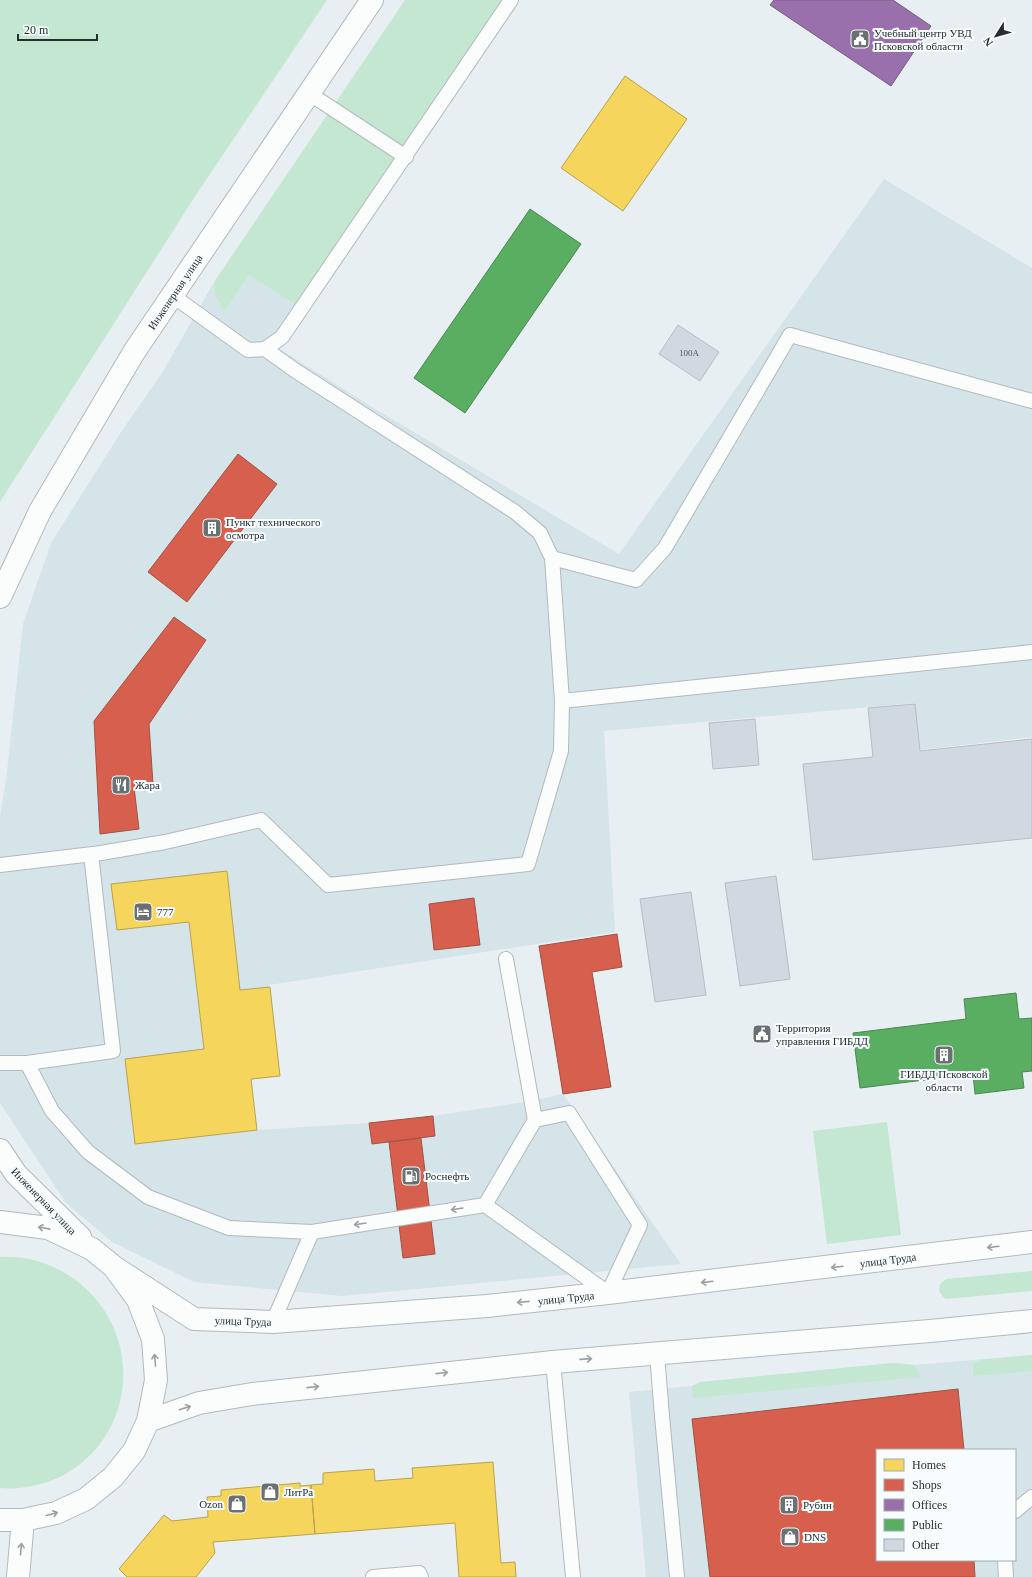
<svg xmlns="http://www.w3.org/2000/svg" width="1032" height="1577" font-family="Georgia,serif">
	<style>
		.built { fill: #d4e4e9; fill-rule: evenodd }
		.green { fill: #c3e7d0 }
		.homes { fill: #f6d55c; stroke: #b8a34e }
		.shops { fill: #d6604d; stroke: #a25144 }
		.offices { fill: #9970ab; stroke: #775c86 }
		.public { fill: #5aae61; stroke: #4b8752 }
		.building { fill: #d0d9e2; stroke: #b8bdc0 }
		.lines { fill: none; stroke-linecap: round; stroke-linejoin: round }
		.service-casing { stroke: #b3b9bc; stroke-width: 16 }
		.minor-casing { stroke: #b3b9bc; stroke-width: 24 }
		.secondary-casing { stroke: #b3b9bc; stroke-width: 24 }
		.service { stroke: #fbfdfd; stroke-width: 14 }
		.minor { stroke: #fbfdfd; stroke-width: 22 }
		.secondary { stroke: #fbfdfd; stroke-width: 22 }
		.oneway { stroke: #9c9fa0 }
		.labels { text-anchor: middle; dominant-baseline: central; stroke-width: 4; stroke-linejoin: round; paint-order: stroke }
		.number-label { font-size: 9px; fill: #53595d }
		.poi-label { font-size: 11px; fill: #282d2f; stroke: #f7fdff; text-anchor: start }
		.street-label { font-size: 11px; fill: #282d2f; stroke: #f7fdff }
	</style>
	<rect width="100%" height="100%" fill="#e7eff2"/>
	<path class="built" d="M884,179L1032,268V737L920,750L915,703L604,731L615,932L269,985L280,1076L251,1080L257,1130L369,1123L433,1116L531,1101L563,1094L681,1264L342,1296L194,1282L112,1242L66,1203L0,1103V816L6,781L23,624L51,543L121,432L162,373L214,282L215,295L224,312L249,275L297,306L275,346L377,410L619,554Z
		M1032,1355V1577H646L629,1392L692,1386L701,1382L893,1363L914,1365ZM877,1450H1015V1560H877Z"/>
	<path class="green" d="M0,0H327L194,198L0,502Z
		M405,0H506L297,306L249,275L224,312L215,295L214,282Z
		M887,1122L901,1235L827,1244L813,1131Z
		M0,1257C26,1255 54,1264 74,1279C144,1329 139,1435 62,1476C43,1485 21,1490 0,1488Z
		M1032,1271V1291L946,1299C940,1295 938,1291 940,1284L946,1279Z
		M1032,1355V1371L973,1376V1364L981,1360Z
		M893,1363L914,1365L921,1377L693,1398L692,1386L701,1382Z"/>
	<path class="homes" d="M625,76L687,119L623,211L561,168Z
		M227,871L240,990L270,987L280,1076L251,1079L257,1130L135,1144L125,1059L204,1049L189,922L117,930L111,884Z
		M493,1462L501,1563L515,1562L516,1577H459L455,1523L315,1534L311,1485L323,1484V1473L374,1469L375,1481L413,1478L412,1468Z
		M300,1483V1486L311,1485L315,1534L213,1542L215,1553L196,1577H127L119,1569L164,1515L172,1521L208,1517L207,1497L221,1496V1490Z"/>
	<path class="shops" d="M238,454L277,484L187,602L148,572Z
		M174,617L206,640L149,724L153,784L134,787L139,829L100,834L94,721Z
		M474,898L480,945L434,950L429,904Z
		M617,934L622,967L592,972L611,1087L563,1094L539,946Z
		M433,1116L435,1136L372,1144L369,1123Z
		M421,1138L435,1254L403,1258L389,1142Z
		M958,1389L964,1450H877V1560H974L975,1577H710L692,1419Z"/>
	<path class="offices" d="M774,0H893L931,26L891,86L770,5Z"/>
	<path class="public" d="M530,209L581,244L465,413L414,378Z
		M1016,993L1019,1019L1032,1018V1071L1022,1072L1024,1088L975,1094L973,1074L860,1088L853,1033L966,1019L964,999Z"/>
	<path class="building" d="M678,325L719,352L700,381L659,354Z
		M915,704L920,751L1032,739V838L813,860L803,764L873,757L868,708Z
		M755,719L759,765L713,769L709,723Z
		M776,876L790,979L740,986L725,883Z
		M691,892L706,995L655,1002L640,899Z"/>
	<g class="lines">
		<defs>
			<path id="service" d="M310,94L406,157
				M173,296L248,350L265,349L282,337L511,0
				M552,558L636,580L665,548L790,335L1032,401
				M562,701L1032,652
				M0,865L101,853L165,842L261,820L328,885L528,864L561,751L562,701L552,558L540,533L515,512L296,371L265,349
				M506,959L535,1120
				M0,1063H27L113,1051L91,854
				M27,1063L52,1111L88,1152L148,1197L229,1228L312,1232
				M569,1113L640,1225L608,1293L485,1205L535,1120Z
				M273,1322L312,1232L485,1205
				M657,1354L662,1416L677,1577
				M553,1362L573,1577
				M1015,1511L1032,1497
				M1005,1560L1006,1577
				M373,1577L419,1573L421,1577"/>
			<path id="minor" d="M18,1577L23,1520"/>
			<path id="secondary" d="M0,597L40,511L134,352L372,0
				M0,1150L16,1174L80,1237
				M0,1222L48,1228L92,1249L114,1267L138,1300L153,1339L156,1380L148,1421L134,1451L113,1477L86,1499L56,1513L23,1520H0
				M114,1267L194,1319L273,1322L487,1306L608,1293L1032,1242
				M148,1421L199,1403L252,1394L553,1362L930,1331L1032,1321"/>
		</defs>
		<use href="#service" class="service-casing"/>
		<use href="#minor" class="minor-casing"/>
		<use href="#secondary" class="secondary-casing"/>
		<use href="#service" class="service"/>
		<use href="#minor" class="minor"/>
		<use href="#secondary" class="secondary"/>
	</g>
	<defs><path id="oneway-shaft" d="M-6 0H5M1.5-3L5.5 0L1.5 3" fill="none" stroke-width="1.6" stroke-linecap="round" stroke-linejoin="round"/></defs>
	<g class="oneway">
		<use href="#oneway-shaft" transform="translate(457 1209) rotate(171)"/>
		<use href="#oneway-shaft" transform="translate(360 1224) rotate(171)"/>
		<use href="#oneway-shaft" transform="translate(44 1228) rotate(-169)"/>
		<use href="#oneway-shaft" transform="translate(993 1247) rotate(173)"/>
		<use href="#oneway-shaft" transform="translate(837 1267) rotate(173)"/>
		<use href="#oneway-shaft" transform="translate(707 1282) rotate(173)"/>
		<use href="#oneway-shaft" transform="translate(523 1302) rotate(174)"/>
		<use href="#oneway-shaft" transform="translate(586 1359) rotate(-4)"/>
		<use href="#oneway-shaft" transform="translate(155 1360) rotate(-95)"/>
		<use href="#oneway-shaft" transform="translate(442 1373) rotate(-6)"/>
		<use href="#oneway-shaft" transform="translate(313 1387) rotate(-6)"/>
		<use href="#oneway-shaft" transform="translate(185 1408) rotate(-18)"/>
		<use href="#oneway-shaft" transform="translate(52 1514) rotate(-15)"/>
		<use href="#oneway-shaft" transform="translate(21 1549) rotate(-85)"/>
	</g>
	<defs>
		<symbol id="civic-square" viewBox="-11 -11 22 22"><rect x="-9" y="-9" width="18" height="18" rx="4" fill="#6b7173" stroke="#f7fdff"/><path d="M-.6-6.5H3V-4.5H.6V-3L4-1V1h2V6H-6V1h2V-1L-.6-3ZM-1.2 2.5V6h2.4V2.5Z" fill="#fff"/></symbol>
		<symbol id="building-square" viewBox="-11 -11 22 22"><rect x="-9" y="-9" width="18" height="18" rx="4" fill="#6b7173" stroke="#f7fdff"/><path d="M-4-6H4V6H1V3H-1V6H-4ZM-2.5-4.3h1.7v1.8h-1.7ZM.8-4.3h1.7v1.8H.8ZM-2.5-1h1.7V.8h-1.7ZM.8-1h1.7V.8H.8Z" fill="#fff"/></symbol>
		<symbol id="restaurant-square" viewBox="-11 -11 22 22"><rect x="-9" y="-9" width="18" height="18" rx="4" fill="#6b7173" stroke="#f7fdff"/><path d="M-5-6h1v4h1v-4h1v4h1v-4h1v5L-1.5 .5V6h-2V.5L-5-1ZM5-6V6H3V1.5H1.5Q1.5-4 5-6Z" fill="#fff"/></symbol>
		<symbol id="hotel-square" viewBox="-11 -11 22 22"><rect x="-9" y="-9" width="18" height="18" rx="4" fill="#6b7173" stroke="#f7fdff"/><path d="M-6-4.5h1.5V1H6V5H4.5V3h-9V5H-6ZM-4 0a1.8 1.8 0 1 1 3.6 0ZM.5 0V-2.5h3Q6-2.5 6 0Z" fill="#fff"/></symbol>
		<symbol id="fuel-square" viewBox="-11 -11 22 22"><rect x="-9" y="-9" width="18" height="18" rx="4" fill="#6b7173" stroke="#f7fdff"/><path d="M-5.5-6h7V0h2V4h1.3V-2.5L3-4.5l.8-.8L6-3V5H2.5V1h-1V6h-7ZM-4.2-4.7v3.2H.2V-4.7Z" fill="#fff"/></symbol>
		<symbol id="shop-square" viewBox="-11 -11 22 22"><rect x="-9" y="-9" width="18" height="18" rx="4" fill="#6b7173" stroke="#f7fdff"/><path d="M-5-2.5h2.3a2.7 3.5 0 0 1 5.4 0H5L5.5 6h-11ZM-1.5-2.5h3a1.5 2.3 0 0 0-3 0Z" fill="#fff"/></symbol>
	</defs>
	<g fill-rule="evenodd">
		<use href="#civic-square" x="849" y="28" width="22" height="22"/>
		<use href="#building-square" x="201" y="517" width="22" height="22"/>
		<use href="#restaurant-square" x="110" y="774" width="22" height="22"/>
		<use href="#hotel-square" x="132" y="901" width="22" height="22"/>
		<use href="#civic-square" x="751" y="1023" width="22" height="22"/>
		<use href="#building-square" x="933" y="1044" width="22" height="22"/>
		<use href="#fuel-square" x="400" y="1165" width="22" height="22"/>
		<use href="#shop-square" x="259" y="1481" width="22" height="22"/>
		<use href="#shop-square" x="226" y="1493" width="22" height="22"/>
		<use href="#building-square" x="778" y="1494" width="22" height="22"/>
		<use href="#shop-square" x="779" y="1526" width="22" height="22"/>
	</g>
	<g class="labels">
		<g class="number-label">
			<text x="689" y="353">100А</text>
		</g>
		<g class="poi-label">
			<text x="874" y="33">Учебный центр УВД<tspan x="874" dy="13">Псковской области</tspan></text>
			<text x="226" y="522">Пункт технического<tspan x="226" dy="13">осмотра</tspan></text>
			<text x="135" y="785">Жара</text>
			<text x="157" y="912">777</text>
			<text x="776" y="1028">Территория<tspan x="776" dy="13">управления ГИБДД</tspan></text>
			<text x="944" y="1074" text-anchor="middle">ГИБДД Псковской<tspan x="944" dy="13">области</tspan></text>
			<text x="425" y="1176">Роснефть</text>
			<text x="284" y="1492">ЛитРа</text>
			<text x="223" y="1504" text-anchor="end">Ozon</text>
			<text x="803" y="1505">Рубин</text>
			<text x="804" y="1537">DNS</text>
		</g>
		<g class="street-label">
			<text transform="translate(175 292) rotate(-56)">Инженерная улица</text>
			<text transform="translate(44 1201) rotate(46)">Инженерная улица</text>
			<text transform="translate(888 1260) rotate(-7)">улица Труда</text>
			<text transform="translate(566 1298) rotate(-6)">улица Труда</text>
			<text transform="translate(243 1321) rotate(2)">улица Труда</text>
		</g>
	</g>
	<rect x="876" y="1449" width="140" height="112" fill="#f7fdff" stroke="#a4aaac"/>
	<rect x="884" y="1459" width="20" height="12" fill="#f6d55c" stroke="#a4aaac"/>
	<text x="912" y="1469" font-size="12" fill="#282d2f">Homes</text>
	<rect x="884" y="1479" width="20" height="12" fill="#d6604d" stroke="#a4aaac"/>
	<text x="912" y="1489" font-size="12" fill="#282d2f">Shops</text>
	<rect x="884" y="1499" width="20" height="12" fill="#9970ab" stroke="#a4aaac"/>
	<text x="912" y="1509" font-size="12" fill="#282d2f">Offices</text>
	<rect x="884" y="1519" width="20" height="12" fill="#5aae61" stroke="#a4aaac"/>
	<text x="912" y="1529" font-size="12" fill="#282d2f">Public</text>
	<rect x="884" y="1539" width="20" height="12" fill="#d0d9e2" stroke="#a4aaac"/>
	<text x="912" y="1549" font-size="12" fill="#282d2f">Other</text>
	<g transform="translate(996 36) rotate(233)" stroke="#f7fdff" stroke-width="3" paint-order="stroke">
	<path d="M0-3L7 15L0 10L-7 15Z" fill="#282d2f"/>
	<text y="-6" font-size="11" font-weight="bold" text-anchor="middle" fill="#282d2f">N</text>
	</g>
	<path d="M18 34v6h79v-6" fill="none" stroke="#282d2f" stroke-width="2"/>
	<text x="24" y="34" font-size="12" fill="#282d2f" stroke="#f7fdff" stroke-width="3" paint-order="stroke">20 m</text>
</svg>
